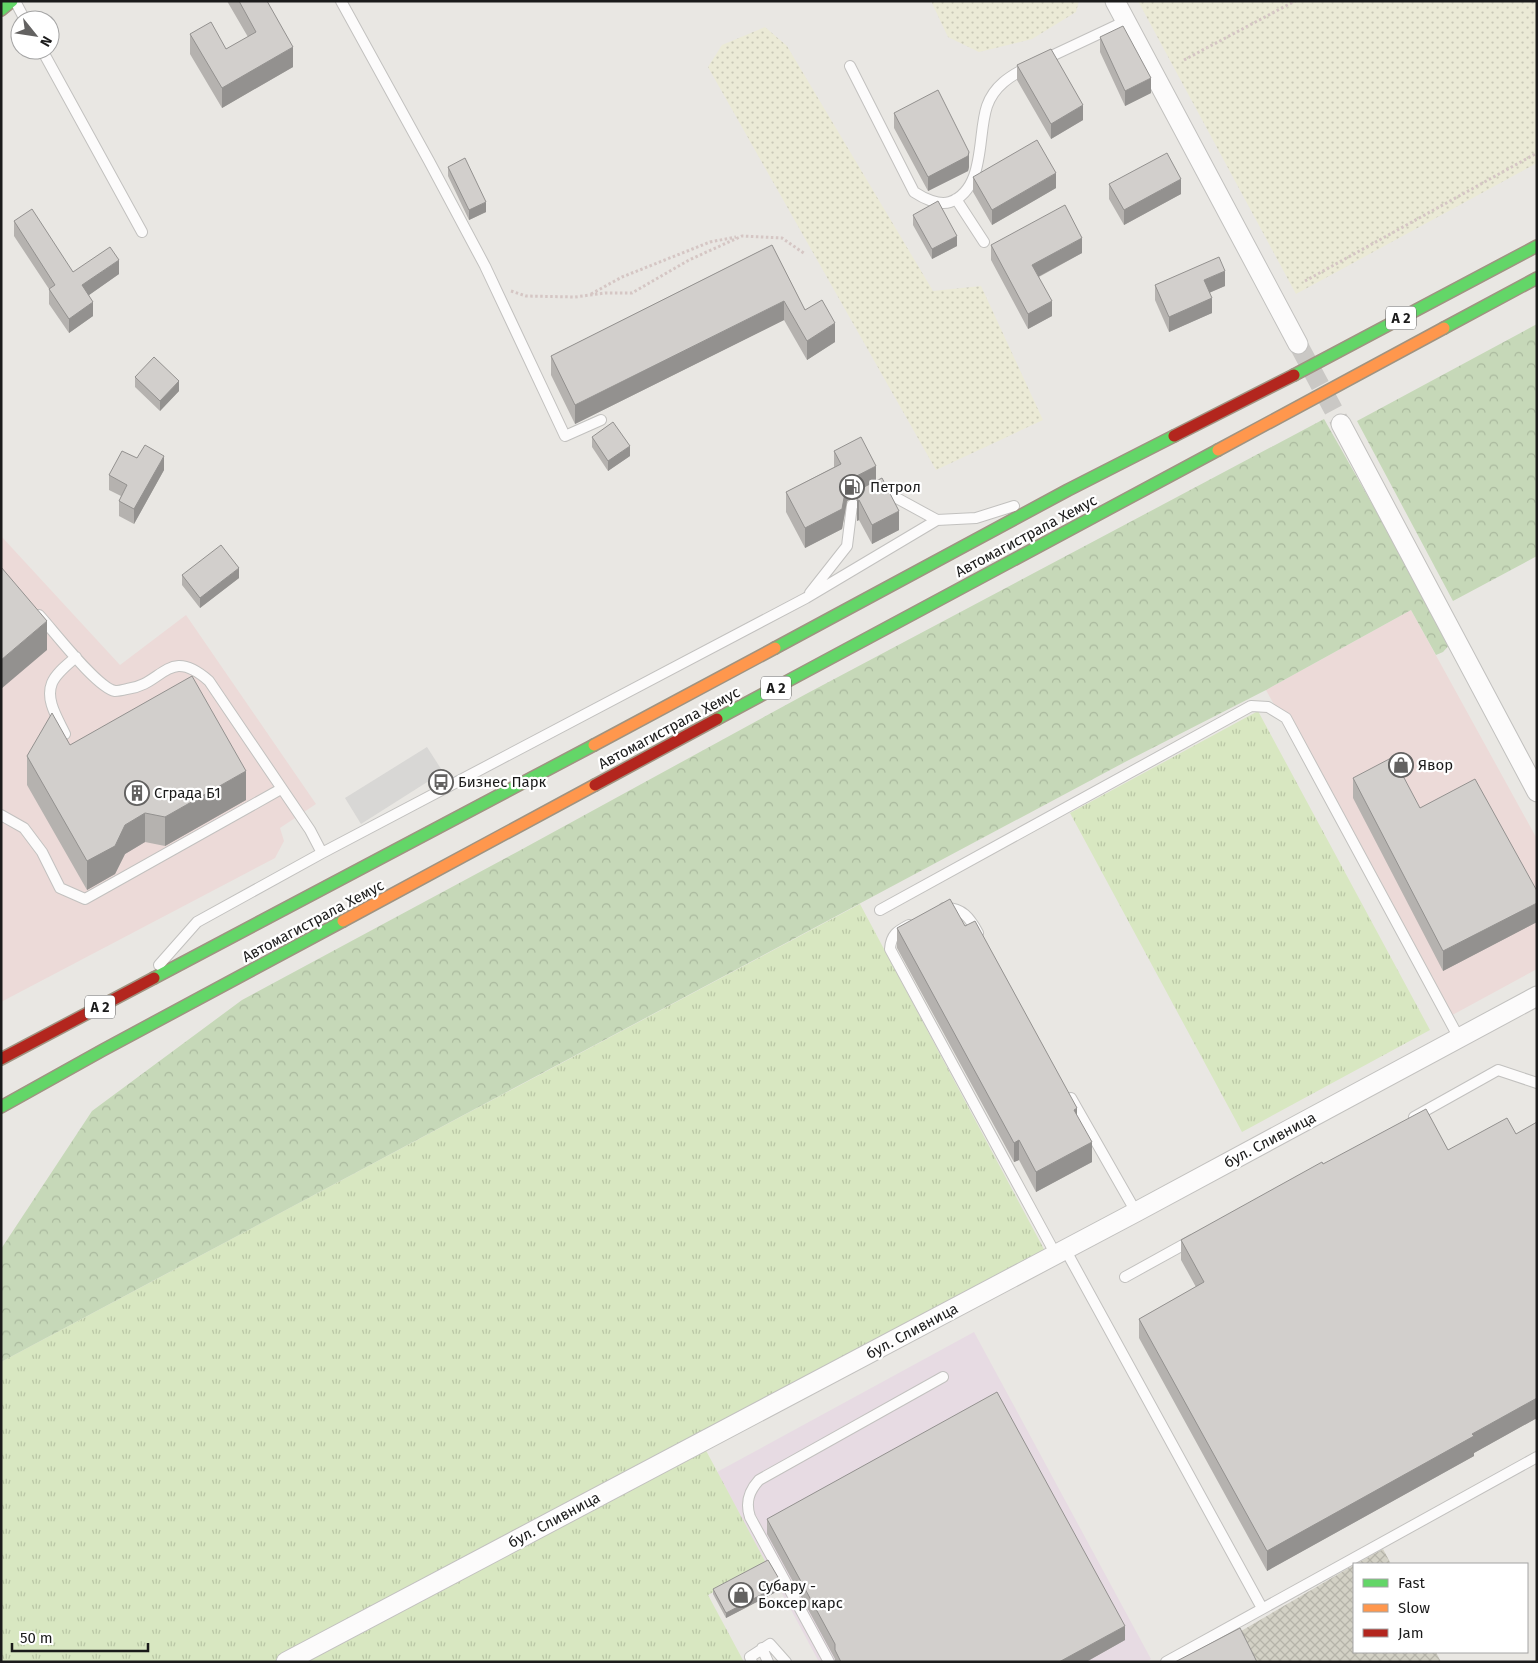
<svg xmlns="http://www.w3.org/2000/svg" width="1538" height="1663" font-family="'Fira Sans',sans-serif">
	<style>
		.residential { fill: #d8d7d5 }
		.commercial { fill: #ecdad8 }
		.industrial { fill: #e7dbe3 }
		.construction { fill: url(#construction-cross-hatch) }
		.farmland { fill: url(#farmland-dots) }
		.grass { fill: url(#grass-tufts) }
		.forest { fill: url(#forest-crowns) }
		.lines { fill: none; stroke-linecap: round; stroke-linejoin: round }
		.street-tunnel { stroke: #cac8c5; stroke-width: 19; stroke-dasharray: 19 9; stroke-linecap: butt }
		.lane-casing { stroke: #c2c1bf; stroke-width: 12 }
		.street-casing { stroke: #c2c1bf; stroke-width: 21 }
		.fast-casing { stroke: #9f9381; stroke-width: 14 }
		.slow-casing { stroke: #9f9381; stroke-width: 14 }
		.jam-casing { stroke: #9f9381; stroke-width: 14 }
		.path { stroke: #d5c6c4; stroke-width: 3; stroke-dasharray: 2.5 2.5; stroke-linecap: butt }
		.lane { stroke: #fcfbfb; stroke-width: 10 }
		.street { stroke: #fcfbfb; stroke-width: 19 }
		.fast { stroke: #63d668; stroke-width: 11 }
		.slow { stroke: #ff974d; stroke-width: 11 }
		.jam { stroke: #b3261e; stroke-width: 11 }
		.wall { fill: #b5b2af }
		.shaded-wall { fill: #93918f }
		.building { fill: #d2cfcc; stroke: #93918f }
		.labels { text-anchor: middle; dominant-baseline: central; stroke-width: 4.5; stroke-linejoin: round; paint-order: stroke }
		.shield { fill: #fff; stroke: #5f5f5f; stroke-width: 1 }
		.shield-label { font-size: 14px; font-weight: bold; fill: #1b1b1b }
		.poi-label { font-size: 15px; fill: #1b1b1b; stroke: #fff; text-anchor: start }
		.street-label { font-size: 15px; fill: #1b1b1b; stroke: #fff }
	</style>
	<defs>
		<pattern id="construction-cross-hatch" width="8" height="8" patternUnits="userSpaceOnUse" patternTransform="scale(1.25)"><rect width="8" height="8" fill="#d3d1c5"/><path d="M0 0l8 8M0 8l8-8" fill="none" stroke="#b5b3a9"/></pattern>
		<pattern id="farmland-dots" width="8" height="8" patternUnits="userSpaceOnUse" patternTransform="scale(1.25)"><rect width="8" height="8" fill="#ebead6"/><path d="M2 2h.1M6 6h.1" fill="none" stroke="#c9c8b7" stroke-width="1.8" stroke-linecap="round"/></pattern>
		<pattern id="grass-tufts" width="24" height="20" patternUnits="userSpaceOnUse" patternTransform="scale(1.25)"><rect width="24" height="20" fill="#d8e7c1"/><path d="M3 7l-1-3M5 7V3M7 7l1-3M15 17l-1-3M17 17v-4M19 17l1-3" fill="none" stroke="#b9c6a5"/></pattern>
		<pattern id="forest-crowns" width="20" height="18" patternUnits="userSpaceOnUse" patternTransform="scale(1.25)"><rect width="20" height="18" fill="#c6d8b8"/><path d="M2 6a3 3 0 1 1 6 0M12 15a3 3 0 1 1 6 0" fill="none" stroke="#aab99e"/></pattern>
	</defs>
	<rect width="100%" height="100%" fill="#e9e7e3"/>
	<path class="residential" d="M427,747L443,772L361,824L345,798Z"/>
	<path class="commercial" d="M1,536L120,665L186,615L316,804L280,828L284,841L275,858L1,1002Z
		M1411,610L1537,839V969L1445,1019L1266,690Z"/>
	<path class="industrial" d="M974,1332L1151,1659L1146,1662H819L717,1472Z"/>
	<path class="construction" d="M1383,1549L1391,1564H1356Z
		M1354,1565V1652H1436L1441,1662H1188Z"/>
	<path class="farmland" d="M931,1H1079L1076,12L1032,39L979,52L948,37Z
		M1138,1H1537V163L1296,294Z
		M765,27L787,46L933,291L981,286L1043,420L936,470L708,67L722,45Z"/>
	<path class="grass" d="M1258,711L1430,1030L1242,1132L1070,813Z
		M860,904L1046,1253L702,1443L766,1563L708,1595L744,1662H1V1362Z"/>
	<path class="forest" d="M1537,324V556L1453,601L1357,421Z
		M1324,419L1451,643L1443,652L1436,655L1411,610L1266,690L1125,762L1,1362V1249L92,1111L242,1000L517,852L806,694Z"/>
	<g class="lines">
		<path class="street-tunnel" d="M1298,344L1341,424"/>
		<defs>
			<path id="lane" d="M15,1L25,20
				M341,1L429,161L485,266L565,436L601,420
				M42,50L142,232
				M1043,60L1126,21
				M850,66L914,192C923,198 939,206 950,202C986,189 977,135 987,106C994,86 1010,76 1028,67
				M956,199L984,242
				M810,593L847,546L852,505L882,490L937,520
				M39,615C53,630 97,688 115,691C118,691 123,690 127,689C163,685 168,645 209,681L310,830L322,853
				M65,734C58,719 45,700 52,683C56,673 68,664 76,657
				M1,815L24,828L42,852L60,888L85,899L281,789
				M944,908C962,907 970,918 978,933
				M880,910L1251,706L1268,707L1286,718L1459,1038
				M909,925C897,931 891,935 890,949L1056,1255
				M159,965L197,922L322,853L806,598L937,520L976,518L1014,506
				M1071,1098L1136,1212
				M1414,1117L1498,1070L1537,1083
				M1065,1249L1262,1608
				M1125,1277L1192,1240
				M762,1648L768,1662
				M752,1662L750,1657L770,1644L786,1662
				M829,1662L750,1517C745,1502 749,1491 759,1480L943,1377
				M1166,1662L1537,1457"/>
			<path id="street" d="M1115,1L1298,344
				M1341,424L1537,792
				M286,1662L1136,1212L1537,996"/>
			<path id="fast" d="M1,10L12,1
				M1444,328L1537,278
				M1294,375L1537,246
				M775,648L1068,490L1174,436
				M717,719L1218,450
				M154,978L594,745
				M1,1107L103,1050L343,921"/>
			<path id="slow" d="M1218,450L1444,328
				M594,745L775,648
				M343,921L595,785"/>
			<path id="jam" d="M1174,436L1294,375
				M595,785L717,719
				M1,1059L154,978"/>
		</defs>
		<use href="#lane" class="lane-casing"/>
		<use href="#street" class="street-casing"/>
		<use href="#fast" class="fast-casing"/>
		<use href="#slow" class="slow-casing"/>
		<use href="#jam" class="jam-casing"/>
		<path class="path" d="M1184,60L1295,1
			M1305,281L1537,153
			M511,291L526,296L575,297L605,293H632L689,260L742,236L782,238L805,254
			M591,294L622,277L710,242L736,237"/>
		<use href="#lane" class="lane"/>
		<use href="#street" class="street"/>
		<use href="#fast" class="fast"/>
		<use href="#slow" class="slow"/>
		<use href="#jam" class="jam"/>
	</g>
	<path class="wall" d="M227,1H267L293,67L222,108L190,54V34L226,49L248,37Z
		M1100,37L1151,93L1125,106L1100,52Z
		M1017,65L1083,120L1051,139L1017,80Z
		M894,113L969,167L968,171L928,191L894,128Z
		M448,167L486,212L469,220L448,176Z
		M973,177L1056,188L992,225L973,192Z
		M1109,184L1181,194L1124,225L1109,199Z
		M913,215L957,246L932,259L913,225Z
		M14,221L73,272L119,274L89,295L93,316L69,333L49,304V289L14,236Z
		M772,245L805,310L835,342L807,360L784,320L575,424L551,375V356Z
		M991,245L1082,253L1039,277L1052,316L1028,329L991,260Z
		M1155,285L1225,286L1209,293L1212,313L1169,332L1155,300Z
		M135,377L179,391L160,411L135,387Z
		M592,437L630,456L608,471L592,447Z
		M834,451L876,481L899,530L872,544L859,520L857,521L858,495L847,501L842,529L805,548L786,512V492L834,467Z
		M137,458L164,470L134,524L119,516V501L121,496L109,490V475Z
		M182,575L239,578L200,608L182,585Z
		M70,745L246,800L165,846L145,842L125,854L115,874L87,890L27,785V756Z
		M1353,778L1420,808L1537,891V922L1443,971L1353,798Z
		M965,926L1077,1116L1092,1162L1036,1192L1019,1160L1014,1162L897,948V928Z
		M1537,1122V1418L1474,1453V1456L1267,1571L1139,1338V1319L1196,1287L1181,1260V1240L1323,1164L1448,1150L1516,1134Z
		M767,1519L1125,1640L1086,1662H835V1659L767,1534Z
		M713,1589H782L726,1618L713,1594Z"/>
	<path class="shaded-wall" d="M293,47V67L222,108V88Z
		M1151,78V93L1125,106V91Z
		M1083,105V120L1051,139V124Z
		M969,152V167L968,171L928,191V177Z
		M1056,173V188L992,225V210Z
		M1181,179V194L1124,225V210Z
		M486,202V212L469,220V210Z
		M957,236V246L932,259V249Z
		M1082,238V253L1032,280V265Z
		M119,260V274L82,300V285Z
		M1225,271V286L1204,295V280Z
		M1212,298V313L1169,332V317Z
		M784,301V320L575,424V405Z
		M1052,301V316L1028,329V314Z
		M93,302V316L69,333V319Z
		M835,323V342L807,360V341Z
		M179,381V391L160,411V401Z
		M630,446V456L608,471V461Z
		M164,456V470L134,524V509Z
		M876,466V486L847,501L842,529L805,548V528L847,481Z
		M859,500V520L857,521V501Z
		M899,511V530L872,544V525Z
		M239,568V578L200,608V598Z
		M47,621V650L1,689V660Z
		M246,771V800L165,846V817Z
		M145,813V842L125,854L115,874L87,890V861L125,825Z
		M1537,903V922L1443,971V951Z
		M1077,1108V1128L1074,1110Z
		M1019,1140V1160L1014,1162V1143Z
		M1092,1142V1162L1036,1192V1172Z
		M1537,1398V1418L1474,1453V1456L1267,1571V1551L1472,1434Z
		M782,1584V1589L726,1618V1613Z
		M1125,1626V1640L1086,1662H1059Z"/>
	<path class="building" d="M239,1H267L293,47L222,88L190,34L211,22L226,49L256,32Z
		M1123,26L1151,78L1125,91L1100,37Z
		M1051,49L1083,105L1051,124L1017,65Z
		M938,90L969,152L968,156L928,177L894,113Z
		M1037,140L1056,173L992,210L973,177Z
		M1167,153L1181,179L1124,210L1109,184Z
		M465,158L486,202L469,210L448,167Z
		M938,201L957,236L932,249L913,215Z
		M1065,205L1082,238L1032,265L1052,301L1028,314L991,245Z
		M32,209L73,272L110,247L119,260L82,285L93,302L69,319L49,289L55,285L14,221Z
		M772,245L805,310L822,300L835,323L807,341L784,301L575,405L551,356Z
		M1219,257L1225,271L1204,280L1212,298L1169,317L1155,285Z
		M154,357L179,381L160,401L135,377Z
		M613,422L630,446L608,461L592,437Z
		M861,437L876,466L847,481L842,509L805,528L786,492L841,464L834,451Z
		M145,445L164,456L134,509L119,501L127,485L109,475L122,451L137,458Z
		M882,478L899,511L872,525L859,500L857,501L858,490Z
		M221,545L239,568L200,598L182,575Z
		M1,567L47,621L1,660Z
		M192,676L246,771L165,817L145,813L125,825L115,846L87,861L27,756L52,713L70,745Z
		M1393,757L1420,808L1475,779L1537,891V903L1443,951L1353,778Z
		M950,899L965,926L975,921L1077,1108L1074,1110L1092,1142L1036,1172L1019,1140L1014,1143L897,928Z
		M1426,1109L1448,1150L1507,1118L1516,1134L1537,1122V1398L1472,1434L1474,1436L1267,1551L1139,1319L1204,1282L1181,1240L1322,1162L1323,1164Z
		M997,1392L1125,1626L1059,1662H841L835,1650V1644L767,1519Z
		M768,1560L782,1584L726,1613L713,1589Z
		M1240,1628L1257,1662H1175Z"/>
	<defs>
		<symbol id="fuel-ring" viewBox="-11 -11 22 22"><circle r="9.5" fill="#fff" stroke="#636261" stroke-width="1.5"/><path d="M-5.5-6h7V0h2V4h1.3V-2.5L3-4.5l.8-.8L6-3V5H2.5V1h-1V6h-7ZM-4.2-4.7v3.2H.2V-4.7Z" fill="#636261"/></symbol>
		<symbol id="shop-ring" viewBox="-11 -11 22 22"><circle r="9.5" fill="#fff" stroke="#636261" stroke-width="1.5"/><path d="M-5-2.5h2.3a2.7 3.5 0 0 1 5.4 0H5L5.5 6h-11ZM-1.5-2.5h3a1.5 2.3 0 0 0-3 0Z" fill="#636261"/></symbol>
		<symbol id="bus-ring" viewBox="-11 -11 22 22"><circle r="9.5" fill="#fff" stroke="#636261" stroke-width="1.5"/><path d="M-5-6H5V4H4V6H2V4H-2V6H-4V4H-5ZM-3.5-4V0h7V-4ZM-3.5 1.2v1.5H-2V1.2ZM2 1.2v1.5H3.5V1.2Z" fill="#636261"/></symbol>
		<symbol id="building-ring" viewBox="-11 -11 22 22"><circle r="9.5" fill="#fff" stroke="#636261" stroke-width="1.5"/><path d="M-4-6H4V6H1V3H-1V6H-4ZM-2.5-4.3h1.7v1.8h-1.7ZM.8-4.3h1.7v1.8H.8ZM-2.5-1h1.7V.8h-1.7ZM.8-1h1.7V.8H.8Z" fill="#636261"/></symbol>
	</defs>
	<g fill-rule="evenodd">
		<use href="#fuel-ring" x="838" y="473" width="28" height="28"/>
		<use href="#shop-ring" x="1387" y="751" width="28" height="28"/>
		<use href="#bus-ring" x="427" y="768" width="28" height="28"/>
		<use href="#building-ring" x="123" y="779" width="28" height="28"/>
		<use href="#shop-ring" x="727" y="1581" width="28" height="28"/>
	</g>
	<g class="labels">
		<g class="shield">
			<rect x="1386" y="306.5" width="30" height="23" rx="4"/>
			<rect x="761" y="676.5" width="30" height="23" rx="4"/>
			<rect x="85" y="995.5" width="30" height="23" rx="4"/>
		</g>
		<g class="shield-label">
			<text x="1401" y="318">A 2</text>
			<text x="776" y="688">A 2</text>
			<text x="100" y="1007">A 2</text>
		</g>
		<g class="poi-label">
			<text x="870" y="487">Петрол</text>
			<text x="1418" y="765">Явор</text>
			<text x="458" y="782">Бизнес Парк</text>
			<text x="154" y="793">Сграда Б1</text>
			<text x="758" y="1586">Субару -<tspan x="758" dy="17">Боксер карс</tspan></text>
		</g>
		<g class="street-label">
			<text transform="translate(1026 536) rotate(-28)">Автомагистрала Хемус</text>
			<text transform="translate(669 728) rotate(-28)">Автомагистрала Хемус</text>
			<text transform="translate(313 921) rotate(-28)">Автомагистрала Хемус</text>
			<text transform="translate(1270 1140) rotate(-28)">бул. Сливница</text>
			<text transform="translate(912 1331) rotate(-28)">бул. Сливница</text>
			<text transform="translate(554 1520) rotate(-28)">бул. Сливница</text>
		</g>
	</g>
	<rect width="1538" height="1663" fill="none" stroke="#1b1b1b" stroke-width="5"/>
	<rect x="1353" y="1563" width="175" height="90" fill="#ffffff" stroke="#a4a4a4"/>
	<rect x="1363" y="1579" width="25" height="8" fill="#63d668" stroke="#a4a4a4"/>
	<text x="1398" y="1588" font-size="15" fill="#1b1b1b">Fast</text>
	<rect x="1363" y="1604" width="25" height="8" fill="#ff974d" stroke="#a4a4a4"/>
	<text x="1398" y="1613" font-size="15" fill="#1b1b1b">Slow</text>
	<rect x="1363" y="1629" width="25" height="8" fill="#b3261e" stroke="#a4a4a4"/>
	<text x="1398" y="1638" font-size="15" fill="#1b1b1b">Jam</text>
	<g transform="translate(35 35) rotate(120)"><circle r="24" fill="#ffffff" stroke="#a4a4a4"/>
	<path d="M0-4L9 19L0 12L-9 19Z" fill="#636261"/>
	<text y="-8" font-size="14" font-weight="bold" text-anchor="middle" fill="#1b1b1b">N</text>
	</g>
	<path d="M12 1643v8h136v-8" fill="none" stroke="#1b1b1b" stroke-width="2.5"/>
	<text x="20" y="1643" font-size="15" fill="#1b1b1b" stroke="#ffffff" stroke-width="4" paint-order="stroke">50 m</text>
</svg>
